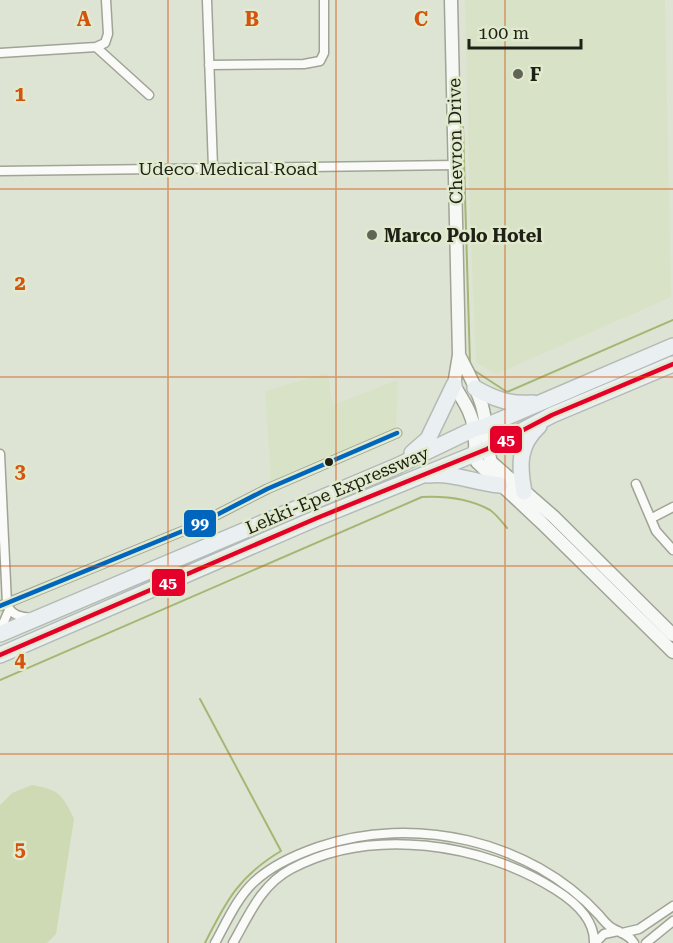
<svg xmlns="http://www.w3.org/2000/svg" width="673" height="943" font-family="'Roboto Serif',serif">
	<style>
		.built { fill: #d8e2c6 }
		.park { fill: #cedab4 }
		.lines { fill: none; stroke-linecap: round; stroke-linejoin: round }
		.stream { stroke: #a5b774; stroke-width: 2 }
		.street-casing { stroke: #9fa496; stroke-width: 11 }
		.secondary-casing { stroke: #9fa496; stroke-width: 15 }
		.highway-casing { stroke: #b4bbb6; stroke-width: 18 }
		.street { stroke: #fafbf8; stroke-width: 8 }
		.secondary { stroke: #f6f8f6; stroke-width: 12 }
		.highway { stroke: #eaeff1; stroke-width: 15 }
		.bus-1-casing { stroke: #e1eacd; stroke-width: 9 }
		.bus-2-casing { stroke: #e1eacd; stroke-width: 9 }
		.bus-1 { stroke: #e4002b; stroke-width: 4.5 }
		.bus-2 { stroke: #0065bd; stroke-width: 4.5 }
		.grid { fill: none; stroke: #d4530d; stroke-width: 1.5; stroke-opacity: 0.55 }
		.poi-dot { fill: #616558; stroke: #e1eacd; stroke-width: 2 }
		.bus-dot { fill: #1e2116; stroke: #e1eacd; stroke-width: 2 }
		.labels { text-anchor: middle; dominant-baseline: central; stroke-width: 5; stroke-linejoin: round; paint-order: stroke }
		.poi-label { font-size: 18px; font-weight: bold; fill: #1e2116; stroke: #e1eacd; text-anchor: start }
		.street-label { font-size: 18px; fill: #1e2116; stroke: #e1eacd }
		.grid-label { font-size: 20px; text-anchor: middle; font-weight: bold; fill: #d4530d; stroke: #e1eacd; stroke-width: 5; stroke-linejoin: round; paint-order: stroke }
		.line-badge { stroke: #e1eacd; stroke-width: 2 }
		.badge-label { font-size: 16px; text-anchor: middle; font-weight: bold; fill: #fff }
	</style>
	<rect width="100%" height="100%" fill="#dee4d3"/>
	<path class="built" d="M465,0H665L671,297L496,374L476,362L470,216Z
		M327,373L333,405L398,380L396,428L271,481L265,391Z"/>
	<path class="park" d="M32,785C59,790 62,794 74,819L56,934L47,943H0V805L12,793Z"/>
	<g class="lines">
		<path class="stream" d="M463,127L470,364
			M472,369L507,392L673,320
			M0,680L422,497C444,496 470,499 490,510C496,514 502,522 507,528
			M200,699L281,851C239,876 226,901 205,943"/>
		<defs>
			<path id="street" d="M207,0L213,167
				M96,47L149,95
				M0,53L96,47L105,43L108,34L106,0
				M209,65L304,64L320,61L324,53V0
				M0,171L456,165
				M0,454L7,604C11,616 22,617 33,618
				M636,484L656,531L673,550
				M652,518L673,507
				M0,606L195,526L267,489L397,433
				M0,631L9,610
				M622,933L639,929L673,906
				M215,943C226,923 237,898 254,882C272,865 295,855 318,847C413,814 530,840 599,915C603,920 607,925 612,928C620,933 629,934 634,943
				M233,943C249,915 261,885 291,869C371,826 483,843 556,890C575,902 595,919 594,943
				M595,943L604,934L618,931
				M646,943L673,921"/>
			<path id="secondary" d="M451,0L459,355L454,385C462,399 472,412 474,429C476,440 474,451 477,462L542,523L673,652
				M459,355C467,371 477,388 482,406C488,425 485,444 491,462L554,517L673,635"/>
			<path id="highway" d="M475,388C494,399 511,405 533,403
				M412,453L428,439L454,385
				M428,475C452,472 476,483 500,485
				M524,492C519,466 518,445 539,426
				M0,634L397,466L474,429L486,426L673,346
				M0,655L317,518L487,449L552,415L673,364"/>
		</defs>
		<use href="#street" class="street-casing"/>
		<use href="#secondary" class="secondary-casing"/>
		<use href="#highway" class="highway-casing"/>
		<use href="#street" class="street"/>
		<use href="#secondary" class="secondary"/>
		<use href="#highway" class="highway"/>
		<defs>
			<path id="bus-1" d="M0,655L317,518L487,449L552,415L673,364"/>
			<path id="bus-2" d="M0,606L195,526L267,489L397,433"/>
		</defs>
		<use href="#bus-1" class="bus-1-casing"/>
		<use href="#bus-2" class="bus-2-casing"/>
		<use href="#bus-1" class="bus-1"/>
		<use href="#bus-2" class="bus-2"/>
	</g>
	<path class="grid" d="M168,0V943M336,0V943M505,0V943M0,189H673M0,377H673M0,566H673M0,754H673"/>
	<g class="poi-dot">
		<circle cx="518" cy="74" r="6"/>
		<circle cx="372" cy="235" r="6"/>
	</g>
	<circle class="bus-dot" cx="329" cy="462" r="5"/>
	<g class="labels">
		<g class="poi-label">
			<text x="530" y="74">F</text>
			<text x="384" y="235">Marco Polo Hotel</text>
		</g>
		<g class="street-label">
			<text transform="translate(455 141) rotate(-91)">Chevron Drive</text>
			<text x="228" y="168">Udeco Medical Road</text>
			<text transform="translate(337 490) rotate(-23)">Lekki-Epe Expressway</text>
		</g>
	</g>
	<g class="grid-label">
		<text x="84" y="26">A</text>
		<text x="252" y="26">B</text>
		<text x="421" y="26">C</text>
		<text x="20" y="101">1</text>
		<text x="20" y="290">2</text>
		<text x="20" y="478">3</text>
		<text x="20" y="667">4</text>
		<text x="20" y="856">5</text>
	</g>
	<g class="line-badge">
		<rect x="489" y="425" width="34" height="29" rx="6" fill="#e4002b"/>
		<rect x="183" y="509" width="34" height="29" rx="6" fill="#0065bd"/>
		<rect x="151" y="568" width="35" height="29" rx="6" fill="#e4002b"/>
	</g>
	<g class="badge-label">
		<text x="506" y="445">45</text>
		<text x="200" y="529">99</text>
		<text x="168" y="588">45</text>
	</g>
	<path d="M469 39v9h112v-9" fill="none" stroke="#1e2116" stroke-width="3"/>
	<text x="478" y="39" font-size="18" fill="#1e2116" stroke="#e1eacd" stroke-width="4.5" paint-order="stroke">100 m</text>
</svg>
